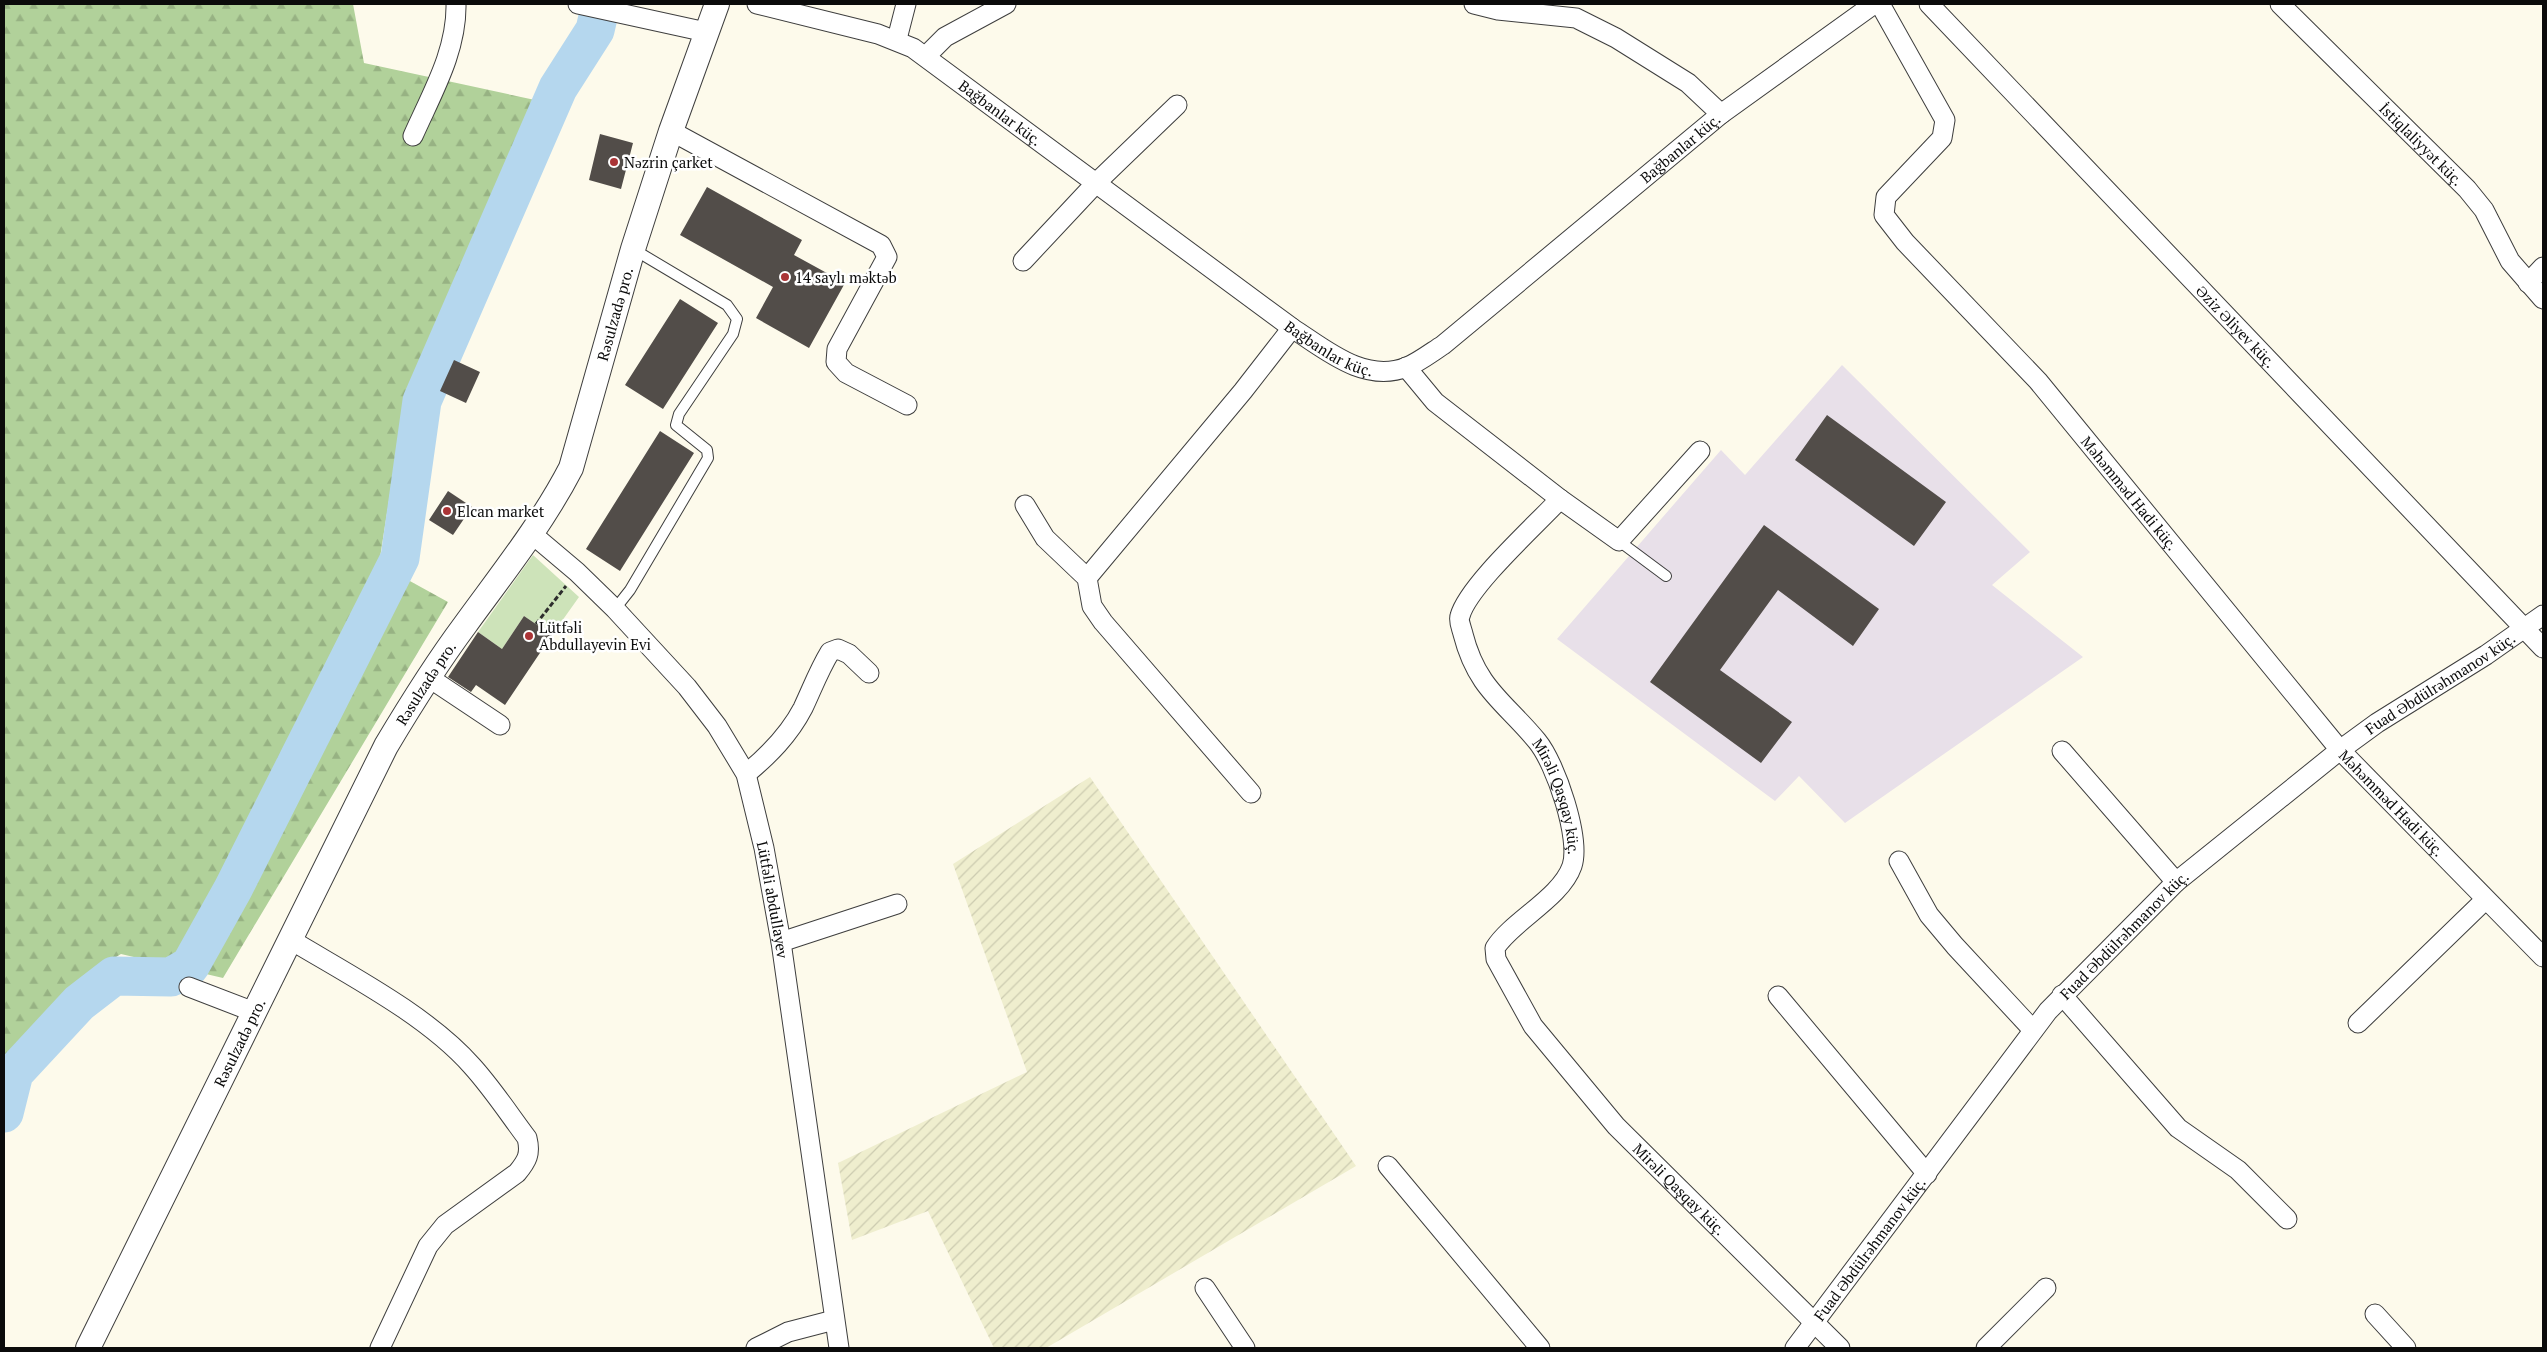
<svg xmlns="http://www.w3.org/2000/svg" width="2547" height="1352" font-family="'PT Serif',serif">
	<style>
		.industrial { fill: #e8e0e9 }
		.farmland { fill: url(#farmland-furrows) }
		.grass { fill: #cde3b9 }
		.forest { fill: url(#forest-firs) }
		.lines { fill: none; stroke-linecap: round; stroke-linejoin: round }
		.river { stroke: #b5d7ee; stroke-width: 39 }
		.building { fill: #524d49 }
		.service-casing { stroke: #3e3e3e; stroke-width: 12 }
		.minor-casing { stroke: #3e3e3e; stroke-width: 21 }
		.tertiary-casing { stroke: #3e3e3e; stroke-width: 26 }
		.path { stroke: #2d2d2d; stroke-width: 3; stroke-dasharray: 5 2.5; stroke-linecap: butt }
		.service { stroke: #fff; stroke-width: 10 }
		.minor { stroke: #fff; stroke-width: 19 }
		.tertiary { stroke: #fff; stroke-width: 24 }
		.poi-dot { fill: #aa3436; stroke: #fff; stroke-width: 2 }
		.labels { text-anchor: middle; dominant-baseline: central; stroke-width: 5; stroke-linejoin: round; paint-order: stroke }
		.street-label { font-size: 15px; fill: #0b0b0b; stroke: #fff }
		.poi-label { font-size: 15px; fill: #0b0b0b; stroke: #fff; text-anchor: start }
	</style>
	<defs>
		<pattern id="farmland-furrows" width="10" height="10" patternUnits="userSpaceOnUse" patternTransform="scale(1.25)"><rect width="10" height="10" fill="#efeece"/><path d="M-1 1l2-2M0 10L10 0M9 11l2-2" fill="none" stroke="#cccbb0"/></pattern>
		<pattern id="forest-firs" width="22" height="20" patternUnits="userSpaceOnUse" patternTransform="scale(1.25)"><rect width="22" height="20" fill="#b1d19a"/><path d="M5 1l3.5 6h-7zM16 11l3.5 6h-7z" fill="#97b283"/></pattern>
	</defs>
	<rect width="100%" height="100%" fill="#fdfaeb"/>
	<path class="industrial" d="M1842,365L2030,552L1992,585L2083,657L1845,823L1799,776L1775,801L1557,639L1721,450L1745,475Z"/>
	<path class="farmland" d="M1090,777L1356,1166L1046,1348H994L928,1211L852,1240L838,1163L1027,1072L953,864Z"/>
	<path class="grass" d="M533,555L579,597L552,635L524,616L502,649L478,632Z"/>
	<path class="forest" d="M4,4H353L364,63L535,100L406,392L379,564L448,602L223,978L121,954L88,974L4,1061Z"/>
	<g class="lines">
		<path class="river" d="M4,1113L14,1073L79,1003L114,976L171,977L190,966L233,889L400,558L422,401L558,88L595,30L601,4"/>
	</g>
	<path class="building" d="M600,134L633,143L621,189L589,180Z
		M707,187L802,240L794,255L845,283L809,348L756,318L773,287L680,235Z
		M680,299L718,323L663,409L625,385Z
		M454,360L480,372L466,403L440,391Z
		M1827,415L1946,502L1914,546L1795,460Z
		M660,431L694,453L620,571L586,549Z
		M448,491L472,507L453,535L429,520Z
		M1764,525L1879,609L1853,646L1778,590L1720,670L1792,722L1761,763L1650,682Z
		M524,616L552,635L505,705L476,685L471,692L448,677L478,632L502,649Z"/>
	<g class="lines">
		<defs>
			<path id="service" d="M1619,541L1666,576
				M615,609L630,590L708,458L707,450L676,425L679,414L733,334L737,319L727,305L633,249"/>
			<g id="minor">
				<path d="M578,4L706,32"/>
				<path id="s1" d="M757,4L878,34L913,48L1292,328C1325,349 1364,384 1407,367C1419,362 1432,352 1443,345L1721,114L1874,4"/>
				<path d="M1474,4L1498,10L1576,18L1616,38L1688,83L1721,114"/>
				<path id="s2" d="M1880,4L1945,120L1942,138L1886,197L1884,215L1905,242L2038,381L2340,750L2543,957"/>
				<path id="s3" d="M1929,4L2543,648"/>
				<path id="s4" d="M2280,4L2467,189L2484,210L2510,261L2543,299"/>
				<path d="M897,39L906,4"/>
				<path d="M926,56L945,37L1006,4"/>
				<path d="M671,131L881,245L887,257L837,349L836,362L846,373L907,405"/>
				<path d="M413,136C432,93 457,51 456,4"/>
				<path d="M1023,261L1096,183L1177,105"/>
				<path d="M2528,283L2543,267"/>
				<path id="s5" d="M1406,367L1435,402L1560,499C1536,525 1468,586 1460,616C1458,621 1462,629 1463,634C1477,689 1505,702 1537,741C1556,764 1581,839 1572,866C1561,898 1512,921 1495,948L1496,959L1533,1026L1616,1126L1840,1348"/>
				<path d="M1560,499L1619,541L1700,451"/>
				<path d="M1025,505L1045,538L1087,578L1092,606L1103,622L1251,793"/>
				<path id="s6" d="M532,534L577,572L615,609L687,687L717,726L746,774L764,848L781,942L839,1348"/>
				<path d="M1087,578L1243,391L1292,328"/>
				<path d="M428,677L500,725"/>
				<path d="M2062,751L2176,882"/>
				<path d="M746,774C769,755 789,735 803,708C812,689 819,670 830,652L838,649L849,654L869,673"/>
				<path d="M1899,861L1929,915L1955,946L2033,1030"/>
				<path d="M291,940C349,975 427,1015 472,1066C492,1088 509,1114 527,1138C531,1154 527,1161 517,1173L445,1225L428,1246L380,1348"/>
				<path d="M781,942L897,904"/>
				<path d="M189,987L254,1012"/>
				<path d="M2062,995L2178,1128L2238,1170L2287,1219"/>
				<path d="M1778,996L1927,1174"/>
				<path d="M2358,1023L2485,900"/>
				<path d="M1388,1166L1540,1348"/>
				<path d="M1205,1288L1245,1348"/>
				<path d="M2375,1314L2406,1348"/>
				<path d="M756,1348L788,1332L834,1320"/>
				<path id="s7" d="M1795,1348L2048,1011L2176,882L2340,750L2377,723L2486,655L2543,615"/>
				<path d="M1986,1348L2046,1288"/>
			</g>
			<g id="tertiary">
				<path id="s8" d="M88,1348L386,746C411,704 436,664 465,625C502,574 542,524 571,468L633,249L671,131L717,4"/>
			</g>
		</defs>
		<use href="#service" class="service-casing"/>
		<use href="#minor" class="minor-casing"/>
		<use href="#tertiary" class="tertiary-casing"/>
		<path class="path" d="M536,624L566,586"/>
		<use href="#service" class="service"/>
		<use href="#minor" class="minor"/>
		<use href="#tertiary" class="tertiary"/>
	</g>
	<g class="poi-dot">
		<circle cx="614" cy="162" r="5"/>
		<circle cx="785" cy="277" r="5"/>
		<circle cx="447" cy="511" r="5"/>
		<circle cx="529" cy="636" r="5"/>
	</g>
	<g class="labels">
		<g class="street-label">
			<text stroke="none"><textPath href="#s1" startOffset="271">Bağbanlar küç.</textPath></text>
			<text stroke="none"><textPath href="#s4" startOffset="199">İstiqlaliyyət küç.</textPath></text>
			<text stroke="none"><textPath href="#s1" startOffset="1111">Bağbanlar küç.</textPath></text>
			<text stroke="none"><textPath href="#s8" startOffset="1166">Rəsulzadə pro.</textPath></text>
			<text stroke="none"><textPath href="#s3" startOffset="445">Əziz Əliyev küç.</textPath></text>
			<text stroke="none"><textPath href="#s1" startOffset="676">Bağbanlar küç.</textPath></text>
			<text stroke="none"><textPath href="#s2" startOffset="622">Məhəmməd Hadi küç.</textPath></text>
			<text stroke="none"><textPath href="#s8" startOffset="746">Rəsulzadə pro.</textPath></text>
			<text stroke="none"><textPath href="#s7" startOffset="934">Fuad Əbdülrəhmanov küç.</textPath></text>
			<text stroke="none"><textPath href="#s5" startOffset="569">Mirəli Qaşqay küç.</textPath></text>
			<text stroke="none"><textPath href="#s2" startOffset="1028">Məhəmməd Hadi küç.</textPath></text>
			<text stroke="none"><textPath href="#s6" startOffset="452">Lütfəli abdullayev</textPath></text>
			<text stroke="none"><textPath href="#s7" startOffset="529">Fuad Əbdülrəhmanov küç.</textPath></text>
			<text stroke="none"><textPath href="#s8" startOffset="341">Rəsulzadə pro.</textPath></text>
			<text stroke="none"><textPath href="#s5" startOffset="1062">Mirəli Qaşqay küç.</textPath></text>
			<text stroke="none"><textPath href="#s7" startOffset="124">Fuad Əbdülrəhmanov küç.</textPath></text>
		</g>
		<g class="poi-label">
			<text x="624" y="162">Nəzrin çarket</text>
			<text x="795" y="277">14 saylı məktəb</text>
			<text x="457" y="511">Elcan market</text>
			<text x="539" y="627">Lütfəli<tspan x="539" dy="17">Abdullayevin Evi</tspan></text>
		</g>
	</g>
	<rect width="2547" height="1352" fill="none" stroke="#0b0b0b" stroke-width="10"/>
</svg>
